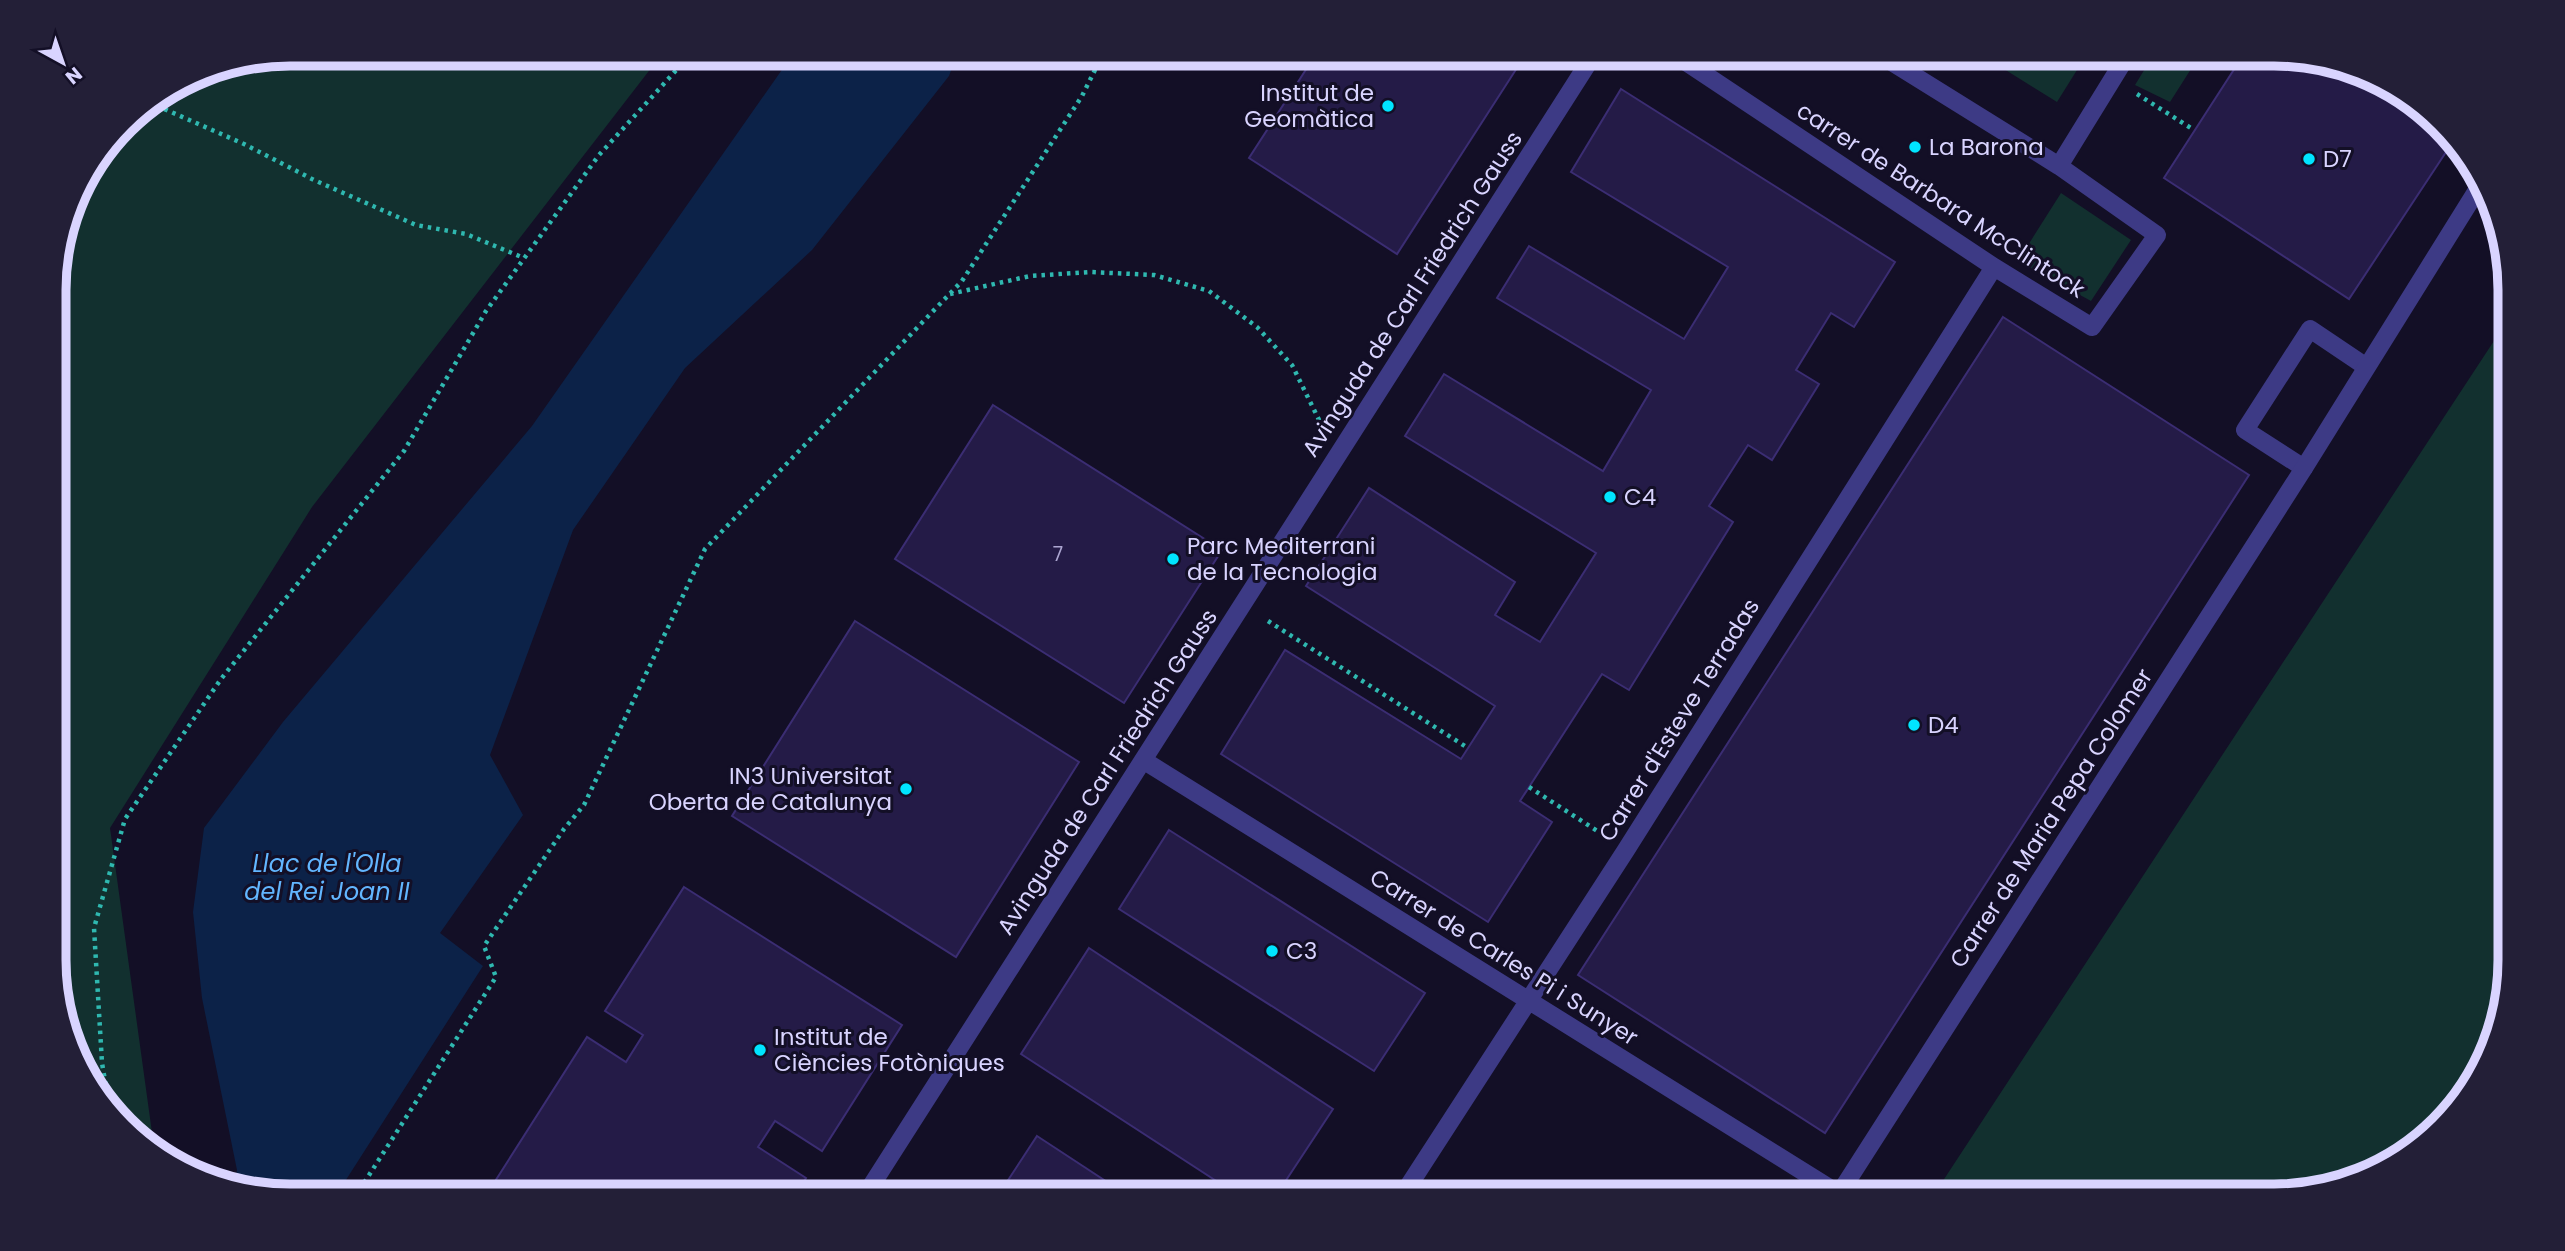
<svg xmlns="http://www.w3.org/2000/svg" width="2565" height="1251" font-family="Poppins,sans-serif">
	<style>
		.green { fill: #12302f }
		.water { fill: #0c2248 }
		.building { fill: #241b47; stroke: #3b2d73; stroke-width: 2 }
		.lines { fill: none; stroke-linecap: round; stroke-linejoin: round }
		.path { stroke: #2fb8b0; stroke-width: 4.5; stroke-dasharray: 3.5 5; stroke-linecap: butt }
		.lane { stroke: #3d3a85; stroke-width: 18 }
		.street { stroke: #3d3a85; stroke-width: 18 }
		.poi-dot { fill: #00e5ff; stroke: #130f26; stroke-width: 2.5 }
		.labels { text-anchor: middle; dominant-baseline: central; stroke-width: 6; stroke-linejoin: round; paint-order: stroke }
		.number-label { font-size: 19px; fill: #aca6d1 }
		.poi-label { font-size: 23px; fill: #d9d4ff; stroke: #130f26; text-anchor: start }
		.street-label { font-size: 23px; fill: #d9d4ff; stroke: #130f26 }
		.water-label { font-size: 24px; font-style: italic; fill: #62b6ff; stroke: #130f26 }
		.rim { fill: none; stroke: #d9d4ff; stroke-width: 9 }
	</style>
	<rect width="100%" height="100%" fill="#130f26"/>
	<path class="green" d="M290,54H662L312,507L110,828L154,1147L103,1104L56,992L55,274L78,186L134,113L200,72Z
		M1980,54H2087L2057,102Z
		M2154,54H2193L2198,58L2170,102L2135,85Z
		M2061,193L2131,240L2091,301L2018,261Z
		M2509,318L2511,961L2487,1065L2406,1157L2290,1196H1933Z"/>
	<path class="water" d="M793,54H957L949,76L812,250L685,368L573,530L490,755L523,815L440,933L483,966L335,1197H290L235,1184L237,1170L202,998L193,912L204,828L283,722L532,426Z"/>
	<path class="building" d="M1316,54H1526L1397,254L1249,158Z
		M2244,54H2275L2379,78L2454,140L2349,299L2164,178Z
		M1621,89L1895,262L1854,327L1831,313L1796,370L1819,384L1772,460L1748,445L1709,506L1733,522L1629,690L1602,674L1520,801L1552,822L1488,922L1221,754L1285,650L1461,759L1495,706L1306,586L1369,488L1515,582L1495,615L1540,642L1596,553L1405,436L1444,374L1603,471L1651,390L1497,298L1529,246L1684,339L1728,267L1571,172Z
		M2003,317L2249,475L1825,1133L1578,975Z
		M993,405L1222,550L1124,703L895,559Z
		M855,621L1079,762L956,957L732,816Z
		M1169,830L1425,993L1374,1071L1119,909Z
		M684,887L902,1025L822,1151L775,1121L758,1147L806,1178L794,1197H485L587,1037L626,1062L643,1035L605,1011Z
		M1089,948L1333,1109L1275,1197H1241L1021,1054Z
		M1037,1136L1130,1197H997Z"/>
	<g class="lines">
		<path class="path" d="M2219,54L2237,65
			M2137,94L2194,130
			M148,105L162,108L244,144L314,180L416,225L466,234L524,258
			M950,294L1030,276L1090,272L1154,275L1209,291L1257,327L1292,365L1322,426
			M1268,621L1468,748
			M1529,787L1602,834
			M110,1110L102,1063L94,928L125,819L221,679L404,451L486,311L599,155L691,54
			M355,1197L496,977L484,946L564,829L584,805L705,549L962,281L1082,96L1103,54"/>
		<path class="lane" d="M2304,468L2245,430L2310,329L2365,366"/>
		<path class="street" d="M1674,54L1994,267L2092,327L2157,235L2059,166L1879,54
			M2059,166L2128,54
			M1143,760L1839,1194
			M1839,1194L2304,468L2479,187
			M1402,1196L1626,850L1994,267
			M864,1197L1594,54"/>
	</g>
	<g class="poi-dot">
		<circle cx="1388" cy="106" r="7"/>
		<circle cx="1915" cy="147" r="7"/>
		<circle cx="2309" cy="159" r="7"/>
		<circle cx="1610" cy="497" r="7"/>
		<circle cx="1173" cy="559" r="7"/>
		<circle cx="1914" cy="725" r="7"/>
		<circle cx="906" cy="789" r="7"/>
		<circle cx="1272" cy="951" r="7"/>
		<circle cx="760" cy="1050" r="7"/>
	</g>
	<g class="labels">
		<g class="number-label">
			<text x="1058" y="554">7</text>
		</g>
		<g class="poi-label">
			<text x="1374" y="93" text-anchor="end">Institut de<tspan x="1374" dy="26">Geomàtica</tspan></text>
			<text x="1929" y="147">La Barona</text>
			<text x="2323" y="159">D7</text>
			<text x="1624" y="497">C4</text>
			<text x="1187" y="546">Parc Mediterrani<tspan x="1187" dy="26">de la Tecnologia</tspan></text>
			<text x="1928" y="725">D4</text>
			<text x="892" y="776" text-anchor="end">IN3 Universitat<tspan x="892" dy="26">Oberta de Catalunya</tspan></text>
			<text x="1286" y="951">C3</text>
			<text x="774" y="1037">Institut de<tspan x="774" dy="26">Ciències Fotòniques</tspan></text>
		</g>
		<g class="street-label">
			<text transform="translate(1941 200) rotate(33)">carrer de Barbara McClintock</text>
			<text transform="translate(1412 294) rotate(-57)">Avinguda de Carl Friedrich Gauss</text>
			<text transform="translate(1679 720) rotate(-58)">Carrer d'Esteve Terradas</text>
			<text transform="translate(1107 772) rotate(-57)">Avinguda de Carl Friedrich Gauss</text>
			<text transform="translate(2051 818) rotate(-57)">Carrer de Maria Pepa Colomer</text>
			<text transform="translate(1504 957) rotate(32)">Carrer de Carles Pi i Sunyer</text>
		</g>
		<g class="water-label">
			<text x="327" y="863">Llac de l'Olla<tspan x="327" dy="28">del Rei Joan II</tspan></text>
		</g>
	</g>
	<path d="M0 0H2565V1251H0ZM290 66H2274A224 224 0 0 1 2498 290V960A224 224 0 0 1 2274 1184H290A224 224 0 0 1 66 960V290A224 224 0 0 1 290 66Z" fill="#231f37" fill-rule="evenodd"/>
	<path class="rim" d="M290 66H2274A224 224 0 0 1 2498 290V960A224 224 0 0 1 2274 1184H290A224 224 0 0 1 66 960V290A224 224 0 0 1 290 66Z"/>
	<g transform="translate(63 63) rotate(140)" stroke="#130f26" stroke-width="5" paint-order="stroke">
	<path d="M0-5L12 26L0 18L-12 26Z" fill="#d9d4ff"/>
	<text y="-10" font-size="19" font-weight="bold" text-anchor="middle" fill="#d9d4ff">N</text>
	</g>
</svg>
